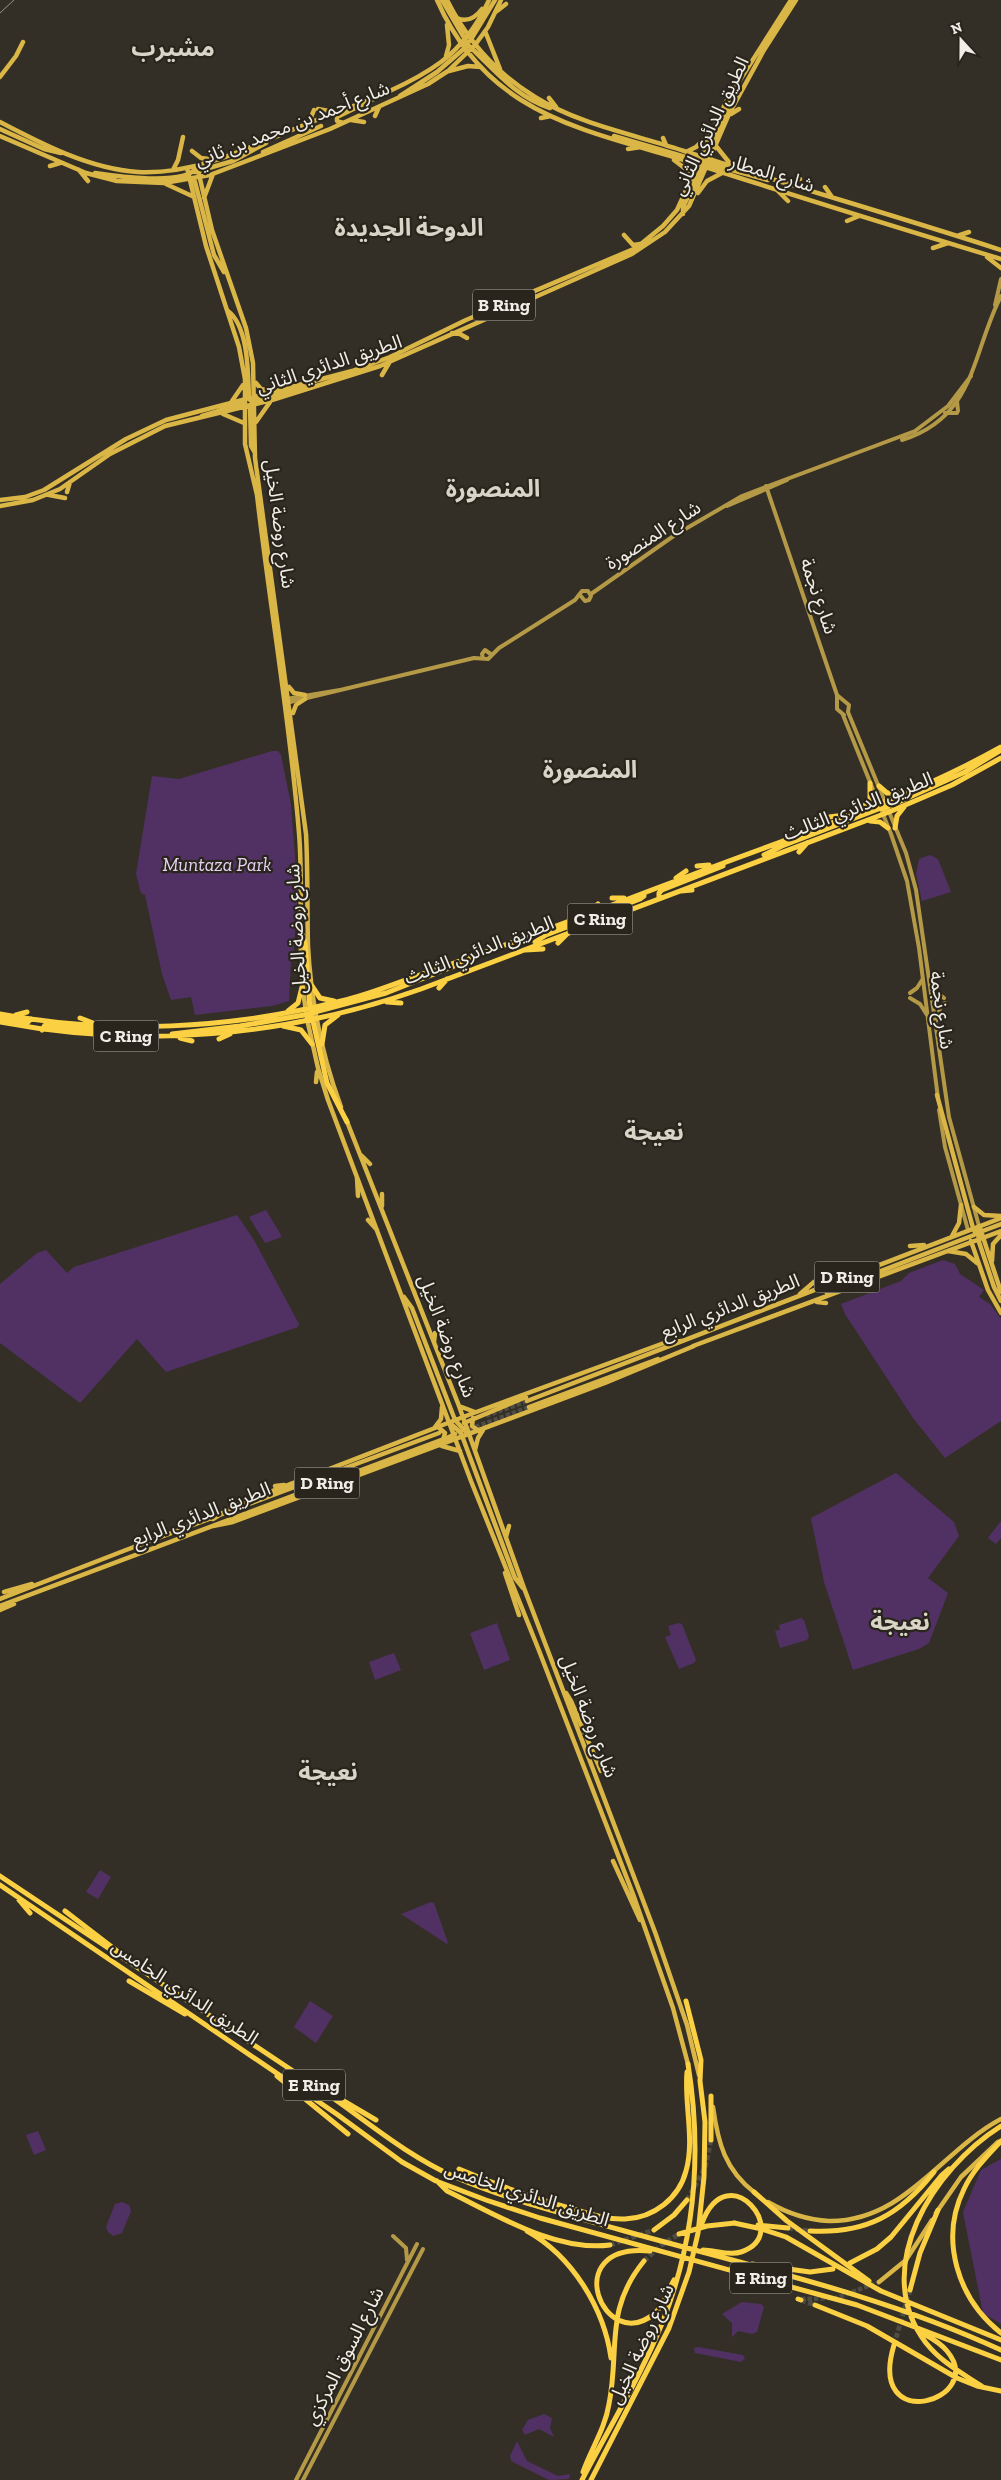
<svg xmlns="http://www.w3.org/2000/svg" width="1001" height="2480" font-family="'Zilla Slab','Noto Sans Arabic',serif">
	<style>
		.green { fill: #513164 }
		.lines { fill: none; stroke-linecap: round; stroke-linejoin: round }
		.primary-tunnel { stroke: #4f4c43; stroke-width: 4.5; stroke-dasharray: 4.5 2; stroke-linecap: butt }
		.highway-tunnel { stroke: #4f4c43; stroke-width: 5; stroke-dasharray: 5 2.5; stroke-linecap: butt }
		.secondary { stroke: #b49946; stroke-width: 4 }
		.primary { stroke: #dab646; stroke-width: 4.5 }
		.highway { stroke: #fbd043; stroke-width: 5 }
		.tram { stroke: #96938b; stroke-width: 1 }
		.labels { text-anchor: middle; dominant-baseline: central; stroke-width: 4.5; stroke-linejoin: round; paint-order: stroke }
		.shield { fill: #29251c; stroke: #b4b2aa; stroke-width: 1 }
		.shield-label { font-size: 18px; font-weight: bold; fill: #f0eee7 }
		.street-label { font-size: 19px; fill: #f0eee7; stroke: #29251c }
		.park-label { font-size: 19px; font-style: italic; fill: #e6d2f4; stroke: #29251c }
		.district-label { font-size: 24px; font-weight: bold; fill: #d8d4c7; stroke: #29251c }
	</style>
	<rect width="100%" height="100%" fill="#332f26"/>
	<path class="green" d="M272,751H278L281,755L291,805L298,895L293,959L291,960L289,1001L272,1006L195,1015L191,997L171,1000L162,974L145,895L141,893L136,874L152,776L179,779Z
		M930,855L938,859L951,892L922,901L916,874L919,859Z
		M266,1210L282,1237L265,1243L249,1217Z
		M237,1215L254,1240L299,1324L298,1327L166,1372L137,1339L80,1403L0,1343V1284L37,1253L46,1250L67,1273L74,1267Z
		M943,1260L955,1264L960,1274L984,1290L979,1297L990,1304L1001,1319V1421L945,1458L913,1418L845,1314L841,1304L901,1281L909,1273Z
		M896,1473L954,1522L959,1536L928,1578L948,1593L929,1643L919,1649L853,1670L824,1582L811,1518Z
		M1001,1521V1538L996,1544L988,1538Z
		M801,1618L804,1620L809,1636L807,1640L780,1648L775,1631L780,1630L779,1625Z
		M497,1623L510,1660L484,1670L470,1633Z
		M679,1623L682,1624L696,1660L694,1663L679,1669L665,1637L671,1635L668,1626Z
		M394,1653L401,1670L375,1680L369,1662Z
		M100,1870L111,1877L98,1899L86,1892Z
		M431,1902L434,1903L448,1943L447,1944L401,1914Z
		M310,2001L333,2016L316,2043L294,2027Z
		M38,2131L46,2150L34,2155L26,2135Z
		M1001,2159V2324L983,2313L963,2212L981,2170Z
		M122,2202L129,2205L131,2211L122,2233L113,2236L108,2232L106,2227L115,2204Z
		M742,2302L761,2304L764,2307L757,2332L752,2334L738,2331L732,2337V2323L722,2314Z
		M698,2347L743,2355L745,2358L741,2362L695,2353L694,2348Z
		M544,2414L552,2418L550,2428L554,2437L539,2429L525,2435L522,2430L528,2420Z
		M517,2441L527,2461L558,2476L570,2474L569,2479L549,2480L511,2461L510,2456Z"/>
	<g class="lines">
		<path class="primary-tunnel" d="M486,1416L527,1401
			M451,1436L529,1407
			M801,2299L836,2298L879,2282"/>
		<path class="highway-tunnel" d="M687,2200L705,2168L711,2140
			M788,2228L810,2231
			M610,2245L654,2230
			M644,2261L660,2246L679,2234
			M801,2300L815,2305
			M894,2345L910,2290"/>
		<path class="secondary" d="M995,305L1001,279
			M957,401L958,411
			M945,413H957
			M902,440C976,417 972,352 1001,296
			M766,486L837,695V709L844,715
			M727,506L787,480
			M591,594L675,535L742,496L915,431L948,406L971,376
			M483,658L482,654L485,650L492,655
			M837,695L849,705L848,712
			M286,699L340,690
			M286,703L474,658L488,659L499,648L575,600L582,591H588L591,596L589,600L585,601L580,595
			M848,712L906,853L916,890L949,1117L979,1226
			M843,715L891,834L907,881L919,948L938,1098
			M932,988L944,998
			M910,993L917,988L922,980
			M910,998L920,1004L927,1015
			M937,1020L940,1008L945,1003
			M939,1110L945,1147L968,1230
			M393,2236L406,2248L407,2260
			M296,2480L417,2244
			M303,2480L423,2249"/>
		<path class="primary" d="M437,0C455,41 483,76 521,100C570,131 632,144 687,161C791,195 896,227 1001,259
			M442,0L466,41
			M447,0C467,40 496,73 535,97C580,125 637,135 687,152C791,186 897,216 1001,250
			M497,11L506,4
			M457,18C468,23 476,17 482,9
			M485,31L500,69
			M470,41L495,0
			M460,44H467C493,68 515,97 550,108
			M446,56L449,45L447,25
			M449,71L468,66L481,67
			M0,77L16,56L23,42
			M400,96L437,72L466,47
			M549,98L556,107
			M318,109L334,112
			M731,114L739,109
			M375,116L379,107
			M541,118L551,116
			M351,120L364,122
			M0,122C42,144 90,169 138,172C201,175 257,143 314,121C355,105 406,88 441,62C462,46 478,24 489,0
			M309,122L314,110
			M343,123L337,121V117L386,93
			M0,129L44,149L61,153
			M0,136L86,173L117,181L164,183L210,175L330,129L428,84L448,71L475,45L488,27L501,0
			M614,136L699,161H709
			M663,138L666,145
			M716,146L732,166
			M628,149L641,147
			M192,151L201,158L216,160
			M688,151L696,147L709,135
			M263,152L321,126
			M674,160L687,170L692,179
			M705,160L728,107L730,96
			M706,163L768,180
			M50,166L60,163
			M197,166L212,230L246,328L253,363L255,458L306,834C308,872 307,909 308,946C311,1001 322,1056 341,1107
			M187,168L206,246L239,347L245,379V444L257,495C270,608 290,720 299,833C304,893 296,953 306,1011
			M79,170L88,181
			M173,170L178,160L183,137
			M195,172L233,161L266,143
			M95,173C115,176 185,186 196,168
			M194,178L214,255L224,272
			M166,184L192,196
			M788,184L800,179
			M825,187L832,197
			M778,191L788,201
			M698,193L707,181L722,173
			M204,198L213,174
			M683,214V207L703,165
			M847,221L859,216
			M624,235L633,245L640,244
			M957,236L969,232
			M933,248L948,243
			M987,257L1001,268
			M228,311C249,327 248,375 249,399L255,404
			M452,333L460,334L467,338
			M382,375L389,363
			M256,383L261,389L269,391
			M232,401L243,385
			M254,401L309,385L315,381
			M250,405L251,446L255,453
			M223,414L244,423
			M202,416L245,403
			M256,422L270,402
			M67,492L70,482
			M49,495L65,498
			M0,500L25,497L44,490L126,439L166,420L352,371L390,357L466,320L636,248L663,226L677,210L726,102L791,0
			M0,506L33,500L60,489L110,454L165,426L272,400L380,366L632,254L665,232L689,206L729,114L764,50L796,0
			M289,687L294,693L305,695
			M293,713L296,705L305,699
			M307,1019L318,1068L328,1100L471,1481L538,1648L633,1894L673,2008L688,2064
			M316,1082L317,1072
			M937,1095L973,1228L976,1234L983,1238
			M346,1119L459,1406L524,1588L655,1932L687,2025L699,2075
			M362,1156L370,1164
			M357,1178L358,1196
			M382,1206V1194
			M974,1207L984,1215L1001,1216
			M368,1220L377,1230
			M980,1228L1001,1292
			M980,1232L1001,1224
			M952,1236L959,1223L961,1205
			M978,1239L994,1287L1001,1301
			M971,1241L988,1290L1001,1313
			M910,1246L924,1245
			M948,1251L966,1254L977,1263
			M992,1261L993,1244L1001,1235
			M822,1279H838
			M800,1294L814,1282
			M827,1294L850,1283L974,1235L979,1226
			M404,1297L412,1308L455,1420L468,1434
			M817,1302L826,1303
			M434,1342L435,1333
			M693,1346L1001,1231
			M527,1401L1001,1218
			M459,1406L475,1412
			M529,1407L658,1359
			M473,1418L472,1426L479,1431
			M450,1423L461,1433L515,1578L523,1588
			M464,1423L526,1397
			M435,1427L441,1419L442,1407
			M438,1427L445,1433L443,1440
			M439,1442L455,1434
			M442,1446L460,1451
			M475,1450L478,1438L483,1430
			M275,1486L284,1485
			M213,1519L234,1506L471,1414L664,1343L682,1341
			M213,1526L233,1522L605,1383L694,1346
			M506,1537L509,1526
			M505,1573L519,1615
			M4,1592L32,1584
			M0,1599L126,1550L439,1433
			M0,1606L441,1440
			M0,1610L14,1604
			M566,1693L571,1701L601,1771
			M613,1861L640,1920
			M713,2107C718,2143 725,2170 755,2193
			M768,2202C787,2213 807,2220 829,2221C904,2222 941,2151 1001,2119
			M936,2213L961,2177L998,2142
			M879,2282L906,2260L932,2220"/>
		<path class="highway" d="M879,786L887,793H900
			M862,809L870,799V783
			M883,809L965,772L1001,750
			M829,817L845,815
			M870,821L880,822L888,828
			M895,828L897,816L904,807
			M799,852L807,843
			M764,855L782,846L881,808L885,801
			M697,866L709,865
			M676,878L686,871
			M681,891L692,890
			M659,897V893L662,890L723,866
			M612,898H624
			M587,913L598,904
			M302,933L305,943L310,1009
			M535,942L546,935L640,899L644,896V893
			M558,943L568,933
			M525,950L543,949
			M312,986L320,998L334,1001
			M439,988L447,979
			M387,1002L401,1003
			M288,1011L298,1003L302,987
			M0,1014C113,1035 230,1029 341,1001C372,994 401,981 431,971C518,942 603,908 689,876C793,836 903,802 1001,747
			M16,1015L27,1012
			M312,1017L327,1083L347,1122
			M0,1018L27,1023L31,1019
			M80,1018L93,1023
			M307,1019L311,1013L386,993L467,961
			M0,1022C141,1049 285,1037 421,989L889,812L952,785L1001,758
			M283,1026L301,1030L312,1044
			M42,1030L45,1025L96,1030H144
			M172,1034L240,1026L310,1014
			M180,1038L192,1041
			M219,1039L230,1034
			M322,1044L325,1025L338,1015
			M0,1876C105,1946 209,2015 314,2085C361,2116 403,2154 455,2177C508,2200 565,2214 621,2230C749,2266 880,2294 1001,2350
			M0,1885L338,2115L402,2162L436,2181L486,2200L540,2218L857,2305L1001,2360
			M19,1900L30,1913
			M65,1911L117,1951
			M129,1981L185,2014
			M277,2076L348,2134
			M325,2090L376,2120
			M711,2140V2096
			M1001,2141C987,2156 973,2170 964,2189C939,2240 958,2299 1001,2333
			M459,2169C496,2185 534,2198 573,2209C590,2214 608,2220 625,2219C654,2218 679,2198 686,2171C695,2140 684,2104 687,2072
			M437,2181L447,2191C495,2214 555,2252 610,2245
			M754,2192L787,2221L869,2281
			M702,2223C728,2154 794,2235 741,2252C729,2256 715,2250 703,2250
			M734,2223L762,2229L786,2237L881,2291L1001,2340
			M758,2225L788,2228
			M654,2230L674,2215L687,2200
			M527,2231C572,2256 604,2308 611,2358
			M810,2231C866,2234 900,2215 934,2172
			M679,2234L707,2226L735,2223
			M650,2251C557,2242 604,2357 655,2313C665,2304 668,2290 674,2280
			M850,2263L877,2249L891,2237L941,2176L949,2169
			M752,2264L810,2272L833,2269
			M910,2290L920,2253L938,2210
			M798,2299L801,2300
			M815,2305L867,2326L957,2378L977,2386L1001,2391
			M894,2345C866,2437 988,2400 947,2351C940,2342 929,2337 919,2331
			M983,2387C962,2373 942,2363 926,2343C869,2268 934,2168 1001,2126
			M583,2472C591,2449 605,2429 609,2404C620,2349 604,2310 644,2261
			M582,2480C609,2428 641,2376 663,2321C695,2239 702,2151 688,2064
			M591,2480L669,2328L689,2272L698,2233L704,2177L705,2122L700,2081L701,2060L686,2001"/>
		<path class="tram" d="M0,13L14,0"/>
	</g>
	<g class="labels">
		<g class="shield">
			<rect x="473" y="289.5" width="62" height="31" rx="4"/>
			<rect x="567.5" y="903.5" width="65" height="31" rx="4"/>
			<rect x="93.5" y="1020.5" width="65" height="31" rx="4"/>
			<rect x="814.5" y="1261.5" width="65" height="31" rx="4"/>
			<rect x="294.5" y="1467.5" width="65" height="31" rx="4"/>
			<rect x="283" y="2069.5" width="62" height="31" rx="4"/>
			<rect x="730" y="2262.5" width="62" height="31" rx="4"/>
		</g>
		<g class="shield-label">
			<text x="504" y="305">B Ring</text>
			<text x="600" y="919">C Ring</text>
			<text x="126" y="1036">C Ring</text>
			<text x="847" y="1277">D Ring</text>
			<text x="327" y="1483">D Ring</text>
			<text x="314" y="2085">E Ring</text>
			<text x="761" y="2278">E Ring</text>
		</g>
		<g class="street-label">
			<text transform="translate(292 124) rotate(-21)">شارع أحمد بن محمد بن ثاني</text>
			<text transform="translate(710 126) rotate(-64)">الطريق الدائري الثاني</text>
			<text transform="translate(772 173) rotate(17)">شارع المطار</text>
			<text transform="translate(329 364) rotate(-18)">الطريق الدائري الثاني</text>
			<text transform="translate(280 524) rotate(82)">شارع روضة الخيل</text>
			<text transform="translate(653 535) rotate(-33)">شارع المنصورة</text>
			<text transform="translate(819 596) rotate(71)">شارع نجمة</text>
			<text transform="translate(858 806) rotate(-21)">الطريق الدائري الثالث</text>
			<text transform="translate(296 929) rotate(-93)">شارع روضة الخيل</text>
			<text transform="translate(479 950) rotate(-21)">الطريق الدائري الثالث</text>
			<text transform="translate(942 1010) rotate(82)">شارع نجمة</text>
			<text transform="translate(730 1306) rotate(-21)">الطريق الدائري الرابع</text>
			<text transform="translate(447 1336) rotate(69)">شارع روضة الخيل</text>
			<text transform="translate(201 1514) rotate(-21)">الطريق الدائري الرابع</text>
			<text transform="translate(589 1716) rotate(69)">شارع روضة الخيل</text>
			<text transform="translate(185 1992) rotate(34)">الطريق الدائري الخامس</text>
			<text transform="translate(527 2194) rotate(18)">الطريق الدائري الخامس</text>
			<text transform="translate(641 2344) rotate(-65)">شارع روضة الخيل</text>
			<text transform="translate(344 2356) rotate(-63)">شارع السوق المركزي</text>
		</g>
		<g class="park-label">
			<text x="217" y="864">Muntaza Park</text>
		</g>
		<g class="district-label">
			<text x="173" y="47">مشيرب</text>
			<text x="409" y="227">الدوحة الجديدة</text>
			<text x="493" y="488">المنصورة</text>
			<text x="590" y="769">المنصورة</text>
			<text x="654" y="1131">نعيجة</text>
			<text x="900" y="1621">نعيجة</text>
			<text x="328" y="1771">نعيجة</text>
		</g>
	</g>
	<g transform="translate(961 40) rotate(339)" stroke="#29251c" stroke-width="4" paint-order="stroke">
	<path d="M0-4L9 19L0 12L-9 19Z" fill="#f0eee7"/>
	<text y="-8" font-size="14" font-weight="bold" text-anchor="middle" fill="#f0eee7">N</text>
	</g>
</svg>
